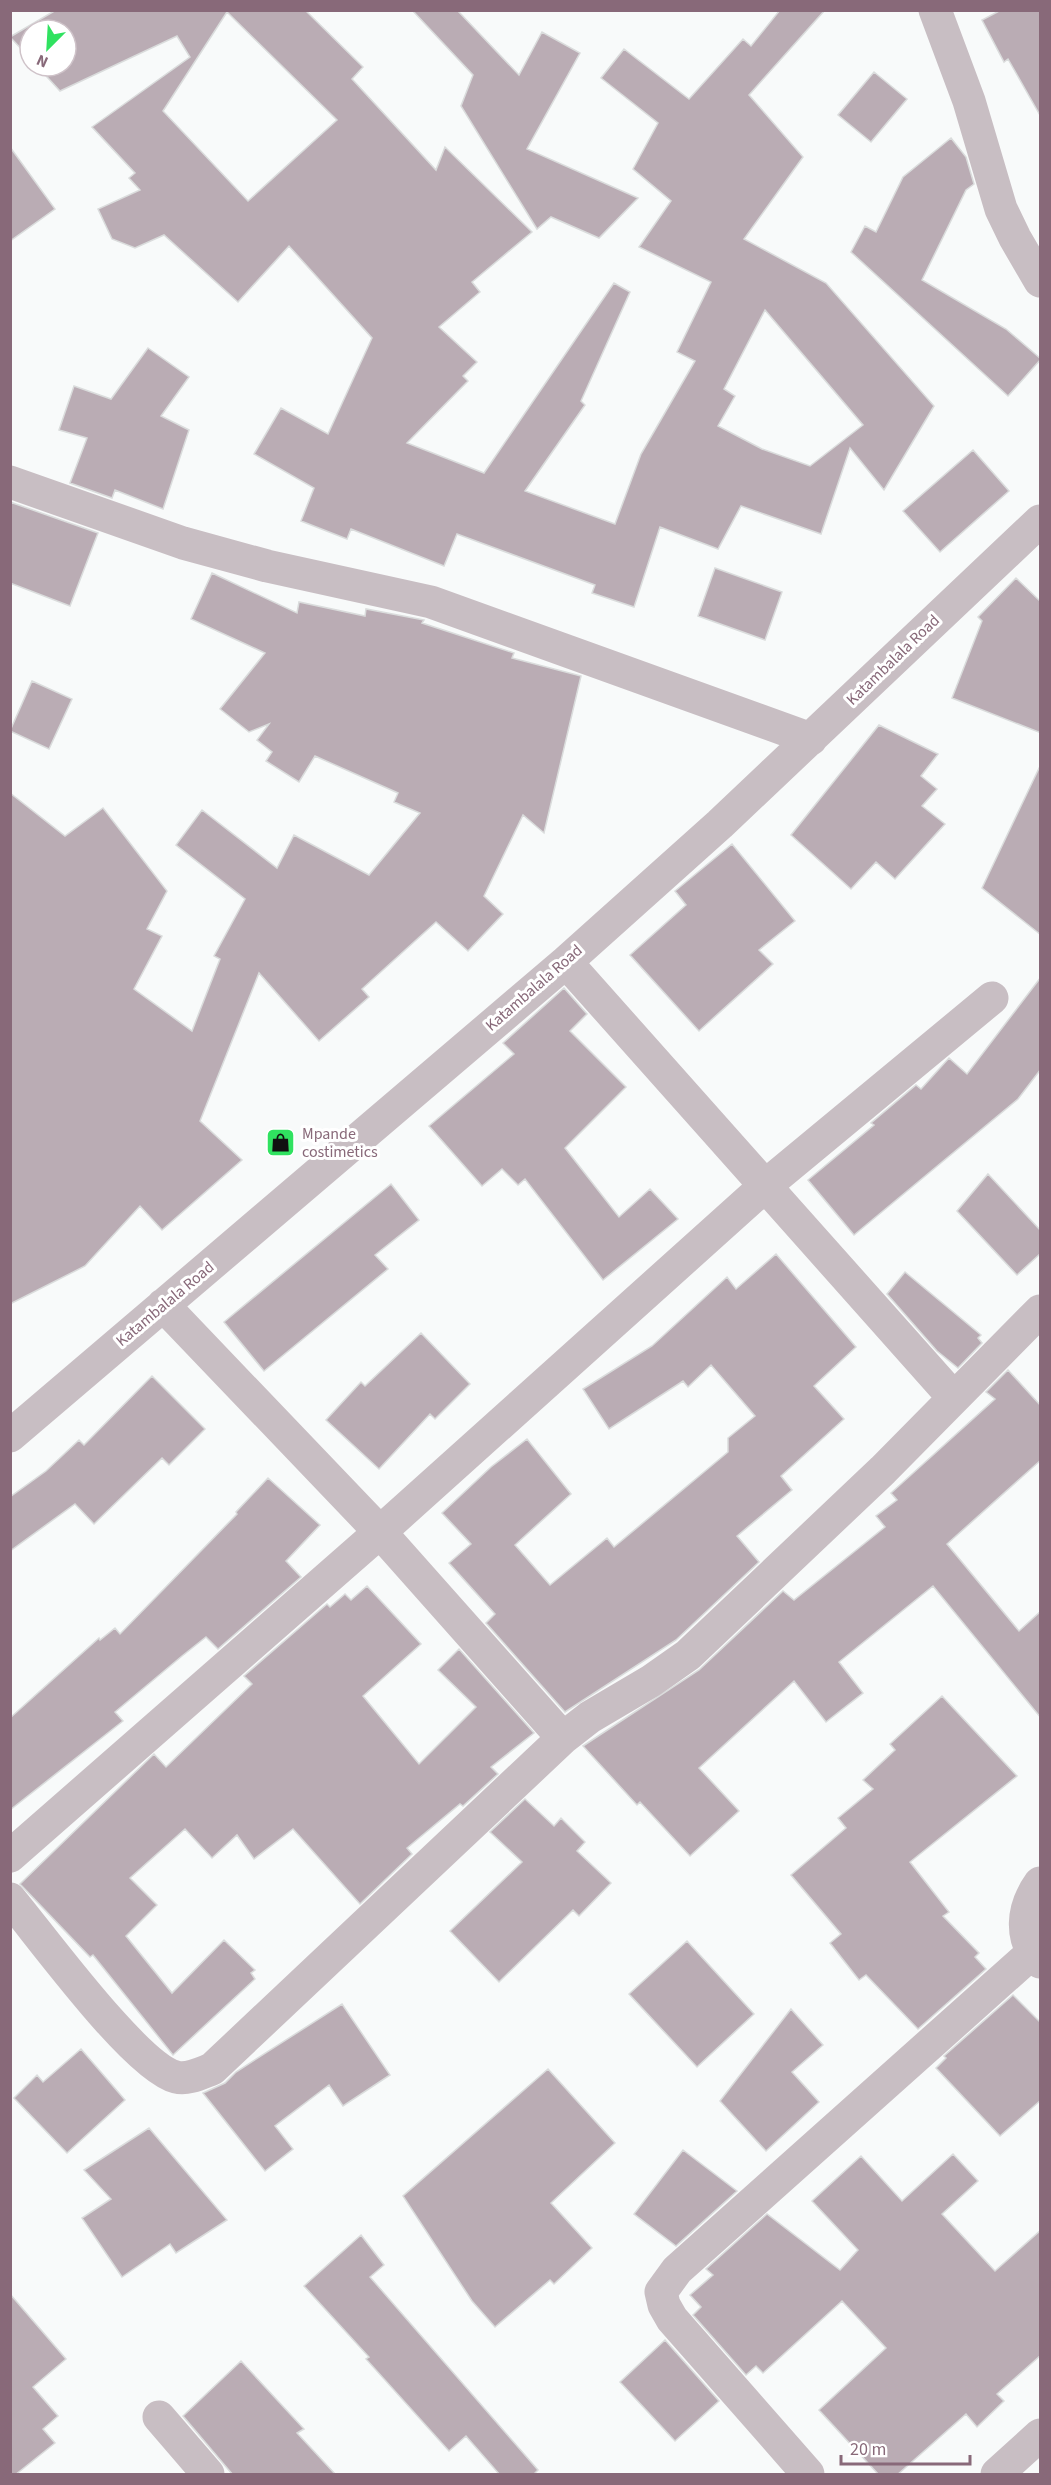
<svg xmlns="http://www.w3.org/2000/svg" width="1051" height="2485" font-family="'Source Sans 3',sans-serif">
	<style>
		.building { fill: #baacb4; stroke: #dadcdc; stroke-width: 1.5; fill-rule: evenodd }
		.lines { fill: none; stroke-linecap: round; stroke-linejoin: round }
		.street { stroke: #c8bec3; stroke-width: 33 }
		.labels { text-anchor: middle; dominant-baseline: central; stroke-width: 6; stroke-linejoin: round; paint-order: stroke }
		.street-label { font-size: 16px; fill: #886979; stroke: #fff }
		.poi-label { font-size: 16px; fill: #886979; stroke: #fff; text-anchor: start }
	</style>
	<rect width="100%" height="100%" fill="#f8fafa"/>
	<path class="building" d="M56,10H305L363,67L352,79L436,170L445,147L532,232L472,282L480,292L439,327L477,362L463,376L468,381L407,443L484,473L614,283L630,292L581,401L585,405L525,491L615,524L641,454L695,361L677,352L711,282L639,247L671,201L633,169L658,123L601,78L624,49L689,99L743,39L751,46L780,10H825L749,95L803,157L744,239L826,283L934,406L884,490L850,448L821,534L741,506L718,549L660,527L634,607L592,593L595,585L457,534L444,566L351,529L347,539L301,521L314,488L254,454L281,408L328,434L372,338L289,246L238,302L164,235L135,248L112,239L98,209L140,190L129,178L135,173L92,127L190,57L177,36L60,91L37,66H66V30H30V58L10,37ZM227,12L337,120L248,201L163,111ZM765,310L863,425L810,466L762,449L718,426L735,396L724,389Z
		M412,10H457L519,75L542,32L580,53L527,149L638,198L599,238L551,217L537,229L461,106L473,75Z
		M1001,10H1041V117L1008,59L1004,62L982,20Z
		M874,72L907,99L871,142L838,115Z
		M951,138L966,157L974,184L966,190L922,280L1006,329L1041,359L1008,396L851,252L865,226L876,232L903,177Z
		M10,147L55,209L10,241Z
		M148,348L189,377L161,416L189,430L163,509L115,490L112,498L70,483L87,438L59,430L74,386L111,399Z
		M973,450L1009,491L940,552L903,511Z
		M10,502L98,533L70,606L10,583Z
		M715,568L782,592L765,640L698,616Z
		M212,573L297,613L299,602L365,616L366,609L424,620L422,623L514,653L512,658L581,676L544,833L523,815L484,896L503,914L468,951L436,922L362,989L369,997L319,1041L259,973L200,1121L242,1160L162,1230L140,1206L85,1266L10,1304V793L65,836L103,808L167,891L147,929L162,936L134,989L192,1031L220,959L214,956L245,899L176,845L202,810L277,868L294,835L369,875L420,813L394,802L398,793L315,756L299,782L266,761L272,752L257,740L269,724L249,732L220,709L265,653L191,619Z
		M1016,578L1041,602V733L952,698L982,621L978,617Z
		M32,681L72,699L49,749L10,731Z
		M879,725L938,754L921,776L937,789L922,806L945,824L895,879L876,862L851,889L791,835Z
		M1041,764V935L982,888Z
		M732,844L795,921L759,950L773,964L699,1031L630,955L686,905L675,891Z
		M1041,977V1069L1018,1099L854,1235L808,1180L874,1125L871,1123L916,1085L921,1089L949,1058L967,1074Z
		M564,988L587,1014L570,1031L626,1087L565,1148L619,1217L650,1189L678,1219L603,1280L525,1179L518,1185L502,1169L482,1186L429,1126L514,1054L503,1043Z
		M988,1174L1041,1231V1253L1017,1275L957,1211Z
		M391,1184L419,1220L375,1255L388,1269L264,1371L224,1322Z
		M776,1254L856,1347L814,1386L844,1419L781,1476L792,1490L737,1536L759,1562L676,1640L565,1712L486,1623L495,1614L449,1563L471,1544L442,1513L491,1467L527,1439L571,1494L515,1545L550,1585L607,1538L614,1547L728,1452V1438L755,1416L711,1365L688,1387L683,1381L609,1429L583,1389L652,1346L727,1277L736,1289Z
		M905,1272L981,1335L978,1338L982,1343L958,1368L937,1351L887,1294Z
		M421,1333L470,1384L435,1419L430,1414L379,1469L326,1420L361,1382L365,1386Z
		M1008,1370L1041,1406V1460L947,1544L1019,1631L1041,1611V1718L933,1586L839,1662L863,1693L826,1722L794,1681L699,1768L739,1811L690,1856L640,1802L637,1805L583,1746L699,1670L783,1591L794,1600L885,1527L876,1516L897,1500L891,1493L995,1399L986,1392Z
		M152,1376L205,1429L169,1465L162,1458L94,1524L75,1504L10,1551V1497L46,1471L79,1440L84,1445Z
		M268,1478L320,1525L286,1561L301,1577L218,1649L206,1637L182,1656L115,1712L123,1721L10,1810V1718L99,1638L100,1640L115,1628L120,1634L237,1514L236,1512Z
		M367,1586L421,1644L363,1696L419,1764L476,1707L438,1670L459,1649L534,1733L491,1767L498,1774L463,1806L460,1804L407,1848L412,1854L360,1904L293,1829L254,1859L237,1835L212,1858L185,1829L130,1878L157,1905L126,1936L172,1993L224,1940L255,1970L251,1973L255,1979L173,2055L93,1955L90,1957L20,1884L154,1754L166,1767L252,1684L244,1676L327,1604L330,1607L345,1594L351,1600Z
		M942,1696L1017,1776L910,1862L949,1912L943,1916L979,1953L975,1957L986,1969L918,2029L866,1975L859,1980L830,1943L841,1934L791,1875L846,1828L838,1818L873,1789L863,1780L895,1750L890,1744Z
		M525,1799L554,1826L561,1818L585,1842L577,1851L611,1883L579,1916L573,1910L499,1982L450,1931L522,1862L490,1832Z
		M687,1941L754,2014L697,2067L629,1994Z
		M1013,1995L1041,2023V2100L1000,2136L936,2068L946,2058L944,2056Z
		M342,2004L390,2075L343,2106L329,2085L275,2126L293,2149L265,2171L203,2093L225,2083L236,2072Z
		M791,2009L823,2045L792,2072L819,2102L766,2151L720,2101Z
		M81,2049L125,2100L67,2153L14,2098L37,2075L43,2082Z
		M548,2069L615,2143L551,2203L592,2248L554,2284L550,2280L495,2327L472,2301L403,2196Z
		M149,2128L227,2220L176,2253L170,2244L122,2277L82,2218L111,2199L84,2170Z
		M683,2150L737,2191L676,2246L634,2214Z
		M953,2154L978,2181L942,2214L995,2271L1041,2230V2355L997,2394L1004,2401L977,2427L966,2414L897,2475H879L819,2410L886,2348L842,2301L763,2373L756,2366L746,2375L693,2315L701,2307L690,2295L713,2275L706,2269L767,2214L840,2270L858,2250L812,2201L861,2156L902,2201Z
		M361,2235L384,2265L370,2277L538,2470L533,2475H500L466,2436L449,2451L366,2359L369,2357L304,2286Z
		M10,2294L66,2359L33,2387L58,2416L43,2429L55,2443L15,2475H10Z
		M665,2340L719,2401L675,2441L620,2382Z
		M241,2361L304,2429L297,2433L336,2475H233L183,2416Z"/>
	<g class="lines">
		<path class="street" d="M935,10L969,101L1001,209L1015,238L1040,281
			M10,482L183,543L267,566L431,602L811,739
			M566,962L954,1398
			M163,1305L380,1532L563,1738
			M10,1436L566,962L720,824L1040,521
			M10,1856L380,1532L765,1186L992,998
			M1040,1883C1022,1908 1019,1938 1040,1962
			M10,1899C41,1936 136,2067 176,2077C188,2080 201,2073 212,2069L563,1738L590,1717L651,1681L688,1655L883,1470L1040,1311
			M159,2417L208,2474
			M808,2474L672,2319L664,2305L661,2292L677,2270L1032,1953
			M997,2474L1040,2435"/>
	</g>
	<defs>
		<symbol id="shop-square" viewBox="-11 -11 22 22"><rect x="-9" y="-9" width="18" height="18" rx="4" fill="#30e260" stroke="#fff"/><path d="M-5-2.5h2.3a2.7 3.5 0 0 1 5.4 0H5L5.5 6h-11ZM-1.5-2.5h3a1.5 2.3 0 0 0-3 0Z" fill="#111"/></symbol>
	</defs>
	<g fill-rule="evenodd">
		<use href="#shop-square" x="264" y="1126" width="33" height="33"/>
	</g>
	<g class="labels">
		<g class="street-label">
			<text transform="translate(893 660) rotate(-44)">Katambalala Road</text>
			<text transform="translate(534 988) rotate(-41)">Katambalala Road</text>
			<text transform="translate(165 1304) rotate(-40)">Katambalala Road</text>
		</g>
		<g class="poi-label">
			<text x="302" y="1134">Mpande<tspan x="302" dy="18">costimetics</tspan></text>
		</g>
	</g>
	<rect width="1051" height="2485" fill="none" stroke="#886979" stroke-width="24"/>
	<g transform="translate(48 48) rotate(204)"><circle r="28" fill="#ffffff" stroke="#cfc3c9" stroke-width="1.5"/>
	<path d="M0-4.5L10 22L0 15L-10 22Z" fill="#30e260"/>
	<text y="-9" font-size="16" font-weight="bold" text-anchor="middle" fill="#886979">N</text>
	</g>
	<path d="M841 2455v9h129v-9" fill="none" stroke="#886979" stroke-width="3"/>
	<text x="850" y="2455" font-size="18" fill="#886979" stroke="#ffffff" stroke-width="4.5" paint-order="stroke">20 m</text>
</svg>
